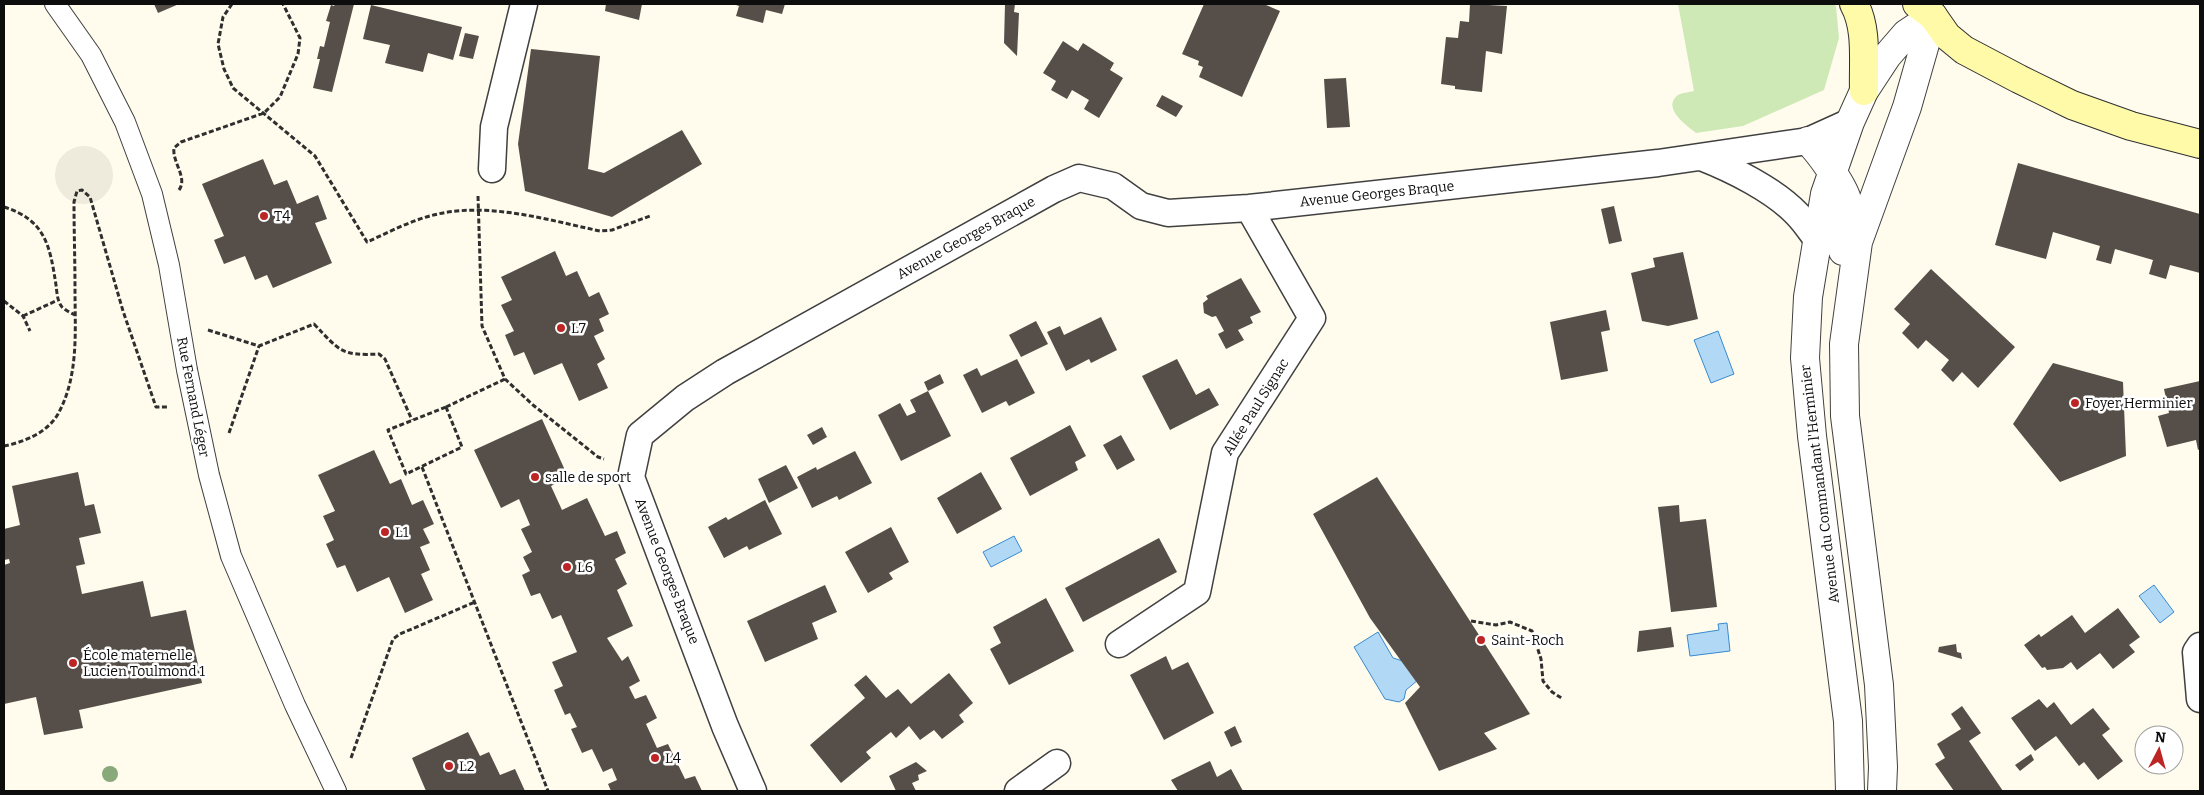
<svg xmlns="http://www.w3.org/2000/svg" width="2204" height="795" font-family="Bitter,serif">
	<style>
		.green { fill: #cee9b6 }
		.plaza { fill: #eeebdc }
		.water { fill: #b1d9f6; stroke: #388ace }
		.building { fill: #564f49 }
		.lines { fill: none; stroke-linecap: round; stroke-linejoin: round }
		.pedestrian-casing { stroke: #404040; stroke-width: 22 }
		.minor-casing { stroke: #404040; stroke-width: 29 }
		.tertiary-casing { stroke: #404040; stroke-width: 30 }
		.secondary-casing { stroke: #2f2f2f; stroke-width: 30 }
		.path { stroke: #2f2f2f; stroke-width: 3; stroke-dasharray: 5 2.5; stroke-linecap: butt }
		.pedestrian { stroke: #fff; stroke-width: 20 }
		.minor { stroke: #fff; stroke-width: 26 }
		.tertiary { stroke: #fff; stroke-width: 28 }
		.secondary { stroke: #fffaa8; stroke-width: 28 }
		.tree { fill: #89a97b }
		.poi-dot { fill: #bd2524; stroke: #fff; stroke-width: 2 }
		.labels { text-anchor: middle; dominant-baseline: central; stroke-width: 5; stroke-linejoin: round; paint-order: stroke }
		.street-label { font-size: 14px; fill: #0d0d0d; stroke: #fff }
		.poi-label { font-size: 14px; fill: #0d0d0d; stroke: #fff; text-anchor: start }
	</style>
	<rect width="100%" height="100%" fill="#fffced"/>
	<path class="green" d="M1678,4H1833L1836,6L1839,38L1824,90L1743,126L1696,133C1687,126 1661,108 1678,95C1682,93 1689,92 1694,91Z"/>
	<path class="plaza" d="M55 175a29 29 0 1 1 58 0a29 29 0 1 1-58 0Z"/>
	<path class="water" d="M1718,331L1734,374L1711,383L1694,340Z
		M1014,536L1022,551L991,567L983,552Z
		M2154,585L2174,612L2160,623L2139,596Z
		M1727,623L1730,651L1690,656L1687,635L1719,630L1718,624Z
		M1378,632L1393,658L1403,661L1418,680L1406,690L1404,699L1399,702L1385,699L1354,647Z"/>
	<path class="building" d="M154,4H179L158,13Z
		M335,4H354L332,92L313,88L320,59H317L320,46L324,47L330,22L326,21L331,5L334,6Z
		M606,4H642L639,20L605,11Z
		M733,4H785L782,14L766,10L763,23L736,16L739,6Z
		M1005,4H1015L1014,12L1019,13L1017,56L1004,43Z
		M1204,4H1266V5L1280,11L1242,97L1199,77L1203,67L1198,65L1199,61L1182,54Z
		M1470,4L1507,6L1502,54L1486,51L1482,92L1455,89V86L1441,84L1446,37L1458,38L1460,21L1469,22Z
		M371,5L462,27L453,60L428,53L423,72L385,63L390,45L363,39Z
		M465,33L479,36L473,59L459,56Z
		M1063,41L1078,51L1083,43L1114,63L1110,70L1123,78L1099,118L1084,109L1089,100L1072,90L1067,99L1051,90L1056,81L1043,73Z
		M531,49L600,56L588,169L604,173L682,130L702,164L612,217L525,191L518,144Z
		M1346,78L1350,127L1327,128L1324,79Z
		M1162,95L1183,106L1176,117L1156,106Z
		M263,159L274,185L287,180L297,204L318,195L327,219L315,223L332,263L273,288L267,275L255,280L245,256L224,264L214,240L224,236L202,184Z
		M2018,163L2200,214V273L2170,265L2166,279L2149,274L2153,260L2115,249L2111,264L2096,260L2100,246L2053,232L2046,259L1995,245Z
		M1614,206L1622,241L1609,244L1601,209Z
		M555,251L566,276L577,271L589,297L599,292L609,314L599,319L604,331L594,336L605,359L597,364L608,388L579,401L562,363L534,375L524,352L514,356L505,335L514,331L501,305L512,300L501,277Z
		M1683,252L1698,319L1668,326L1642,321L1631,273L1655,267L1653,258Z
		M1931,269L2015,347L1978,388L1962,372L1953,382L1941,370L1949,360L1926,340L1918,349L1902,333L1910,324L1894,309Z
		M1241,278L1261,312L1250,317L1253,323L1238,330L1244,340L1226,349L1218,334L1224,331L1216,316L1212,317L1204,313L1203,303L1208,299L1206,296Z
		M1606,310L1610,330L1601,332L1608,371L1561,380L1550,322Z
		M1101,317L1117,350L1091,363L1089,359L1066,371L1047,332L1060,326L1064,335Z
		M1036,321L1048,344L1021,357L1009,335Z
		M1017,359L1035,393L1009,406L1006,401L982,413L963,375L977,368L981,376Z
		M1177,359L1196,395L1209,388L1219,405L1170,430L1142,376Z
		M2053,363L2123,382L2126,456L2060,482L2013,424Z
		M940,374L944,383L928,391L924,382Z
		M2200,381V449L2198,450L2196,440L2167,447L2158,416L2169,413L2164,389Z
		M928,391L951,436L901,461L878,415L900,403L907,416L916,412L910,400Z
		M542,419L568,477L551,486L562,510L587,498L605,536L617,531L626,553L615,559L627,584L617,590L633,626L607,638L622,661L628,656L640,681L629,687L635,699L646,695L657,718L646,724L657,748L668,744L685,779L695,776L702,791H611L608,784L617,780L612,768L603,772L592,749L582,753L571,729L577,727L570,713L565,715L554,690L563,686L552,662L577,652L561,615L552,619L540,593L531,596L522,575L530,571L523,557L532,552L521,529L530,525L519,499L501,508L474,450Z
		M1070,425L1086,456L1075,462L1078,470L1030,496L1010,458Z
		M822,427L827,437L813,445L807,435Z
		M1121,435L1135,460L1117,470L1103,445Z
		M374,450L390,484L401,479L412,505L423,500L434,524L423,529L430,543L420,547L430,570L421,574L433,600L405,613L389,577L357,592L345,565L337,568L326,544L334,540L323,516L335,511L318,475Z
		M855,451L872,483L839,500L837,496L812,508L797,477L816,467L817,470Z
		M786,465L798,488L769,503L758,479Z
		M78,472L85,506L94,504L101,533L79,538L85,564L76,566L82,594L143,581L151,617L186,610L202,683L79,710L83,728L44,735L36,697L4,704V565L10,563L9,559L4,560V529L20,525L12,486Z
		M981,472L1002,509L957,534L937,498Z
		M1377,477L1530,714L1484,733L1497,749L1439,771L1405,703L1420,687L1370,618L1313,514Z
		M765,500L782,534L749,550L747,546L724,558L708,527L726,517L728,520Z
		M1679,505L1680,522L1706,519L1717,607L1671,612L1658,507Z
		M891,527L909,562L889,573L893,579L868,593L845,552Z
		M1159,538L1177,572L1083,622L1065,588Z
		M825,585L837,612L812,623L818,639L765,662L747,621Z
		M1046,598L1074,651L1009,685L990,649L1001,643L993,627Z
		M2118,608L2140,637L2129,645L2135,652L2113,669L2100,653L2077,670L2071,662L2063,668L2047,670L2045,667L2042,668L2024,645L2039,634L2041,637L2072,615L2085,633Z
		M1671,627L1674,647L1637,652L1639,631Z
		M1956,644L1957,652L1961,653L1962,659L1938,652L1939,647Z
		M1166,656L1172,670L1188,662L1214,713L1164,740L1130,675Z
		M949,673L973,703L959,715L964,722L942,739L934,730L920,740L909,726L896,738L891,732L866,752L871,758L841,783L810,745L865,698L854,685L866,675L886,698L898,689L911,704Z
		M2039,699L2047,708L2054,702L2071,725L2093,708L2110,729L2102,735L2123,761L2098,780L2084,762L2079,766L2056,736L2035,751L2011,718Z
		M1962,706L1981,733L1969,741L2003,791H1954L1935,764L1945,758L1937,744L1961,729L1951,714Z
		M1235,726L1242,742L1231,747L1224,732Z
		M468,732L480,756L489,752L500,775L515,769L525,791H426L412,758Z
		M2031,754L2034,760L2020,771L2015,765Z
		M1210,761L1217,777L1231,769L1243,791H1178L1171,780Z
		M916,762L927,771L918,775L919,780L912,783L916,791H896L889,776Z"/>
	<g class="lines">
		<defs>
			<path id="pedestrian" d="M55,4L91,55L125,122L152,194L169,265L187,370L209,475L231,556L295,705L336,791"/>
			<path id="minor" d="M1701,157C1732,169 1774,190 1797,214C1804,221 1810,230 1816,238
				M492,169L494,127L524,4
				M1119,644L1197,592L1225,453L1312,318L1249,208
				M2200,646L2196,652L2200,699
				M753,791L725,726L631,477L640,435L685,398L725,372L1054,189L1079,178L1113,186L1141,206L1168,213L1249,208L1658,163L1808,141L1850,122
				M1018,791L1057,763"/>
			<path id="tertiary" d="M1808,141C1819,152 1843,185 1847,200C1851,217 1846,235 1843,251
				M1850,791L1848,721L1812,436L1805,358L1808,297L1825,194L1850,122L1864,91L1887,56L1906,34L1933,16
				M1882,791L1883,767L1879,685L1845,416L1844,344L1858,242L1907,107L1933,16"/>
			<path id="secondary" d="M1854,4C1868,29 1863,63 1864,91
				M1917,4L1933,16L1947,36L1964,50L2019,79L2072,105L2131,126L2200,144"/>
		</defs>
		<use href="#pedestrian" class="pedestrian-casing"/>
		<use href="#minor" class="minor-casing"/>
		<use href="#tertiary" class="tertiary-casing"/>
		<use href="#secondary" class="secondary-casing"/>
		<path class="path" d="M232,4L223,17L218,44L224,69L233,88L315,156L367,242C385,234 404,224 423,218C481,199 543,219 600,231L612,230L650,216
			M179,190C188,178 172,162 174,148L181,142L264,113L280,97L298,54L300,38L283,4
			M478,196L482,326L505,379L533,405L598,457L604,459
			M4,207C46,220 50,247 56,285C57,292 57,301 62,307C65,310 71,313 75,315
			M4,301L23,316L30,331
			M23,316L58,300
			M208,330L259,346L314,324C340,351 341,356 379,354L385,359L412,420
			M446,407L462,447L406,474L388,430Z
			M446,407L505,379
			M229,433L259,346
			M4,446C24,442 47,433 58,414C79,376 75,331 75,290C75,261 74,231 74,202L77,191L82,190L90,197L123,311L156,407H168
			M422,467L548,791
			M1471,621L1496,625L1510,622L1532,631L1541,659L1543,681L1552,692L1563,699
			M351,758L393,639L400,634L475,602"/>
		<use href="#pedestrian" class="pedestrian"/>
		<use href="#minor" class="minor"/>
		<use href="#tertiary" class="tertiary"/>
		<use href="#secondary" class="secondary"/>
	</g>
	<circle class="tree" cx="110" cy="774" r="8"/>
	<g class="poi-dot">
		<circle cx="264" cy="216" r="5"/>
		<circle cx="561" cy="328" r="5"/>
		<circle cx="2075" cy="403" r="5"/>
		<circle cx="535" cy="477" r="5"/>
		<circle cx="385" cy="532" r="5"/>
		<circle cx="567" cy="567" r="5"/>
		<circle cx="1481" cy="640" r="5"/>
		<circle cx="73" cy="663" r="5"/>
		<circle cx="655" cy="758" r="5"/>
		<circle cx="449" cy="766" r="5"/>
	</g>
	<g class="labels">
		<g class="street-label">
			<text transform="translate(1377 194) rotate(-6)">Avenue Georges Braque</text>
			<text transform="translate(966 238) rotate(-29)">Avenue Georges Braque</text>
			<text transform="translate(193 397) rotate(79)">Rue Fernand Léger</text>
			<text transform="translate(1256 407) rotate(-58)">Allée Paul Signac</text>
			<text transform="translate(1820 484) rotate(-97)">Avenue du Commandant l'Herminier</text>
			<text transform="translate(667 571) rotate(69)">Avenue Georges Braque</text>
		</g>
		<g class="poi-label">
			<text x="274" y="216">T4</text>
			<text x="571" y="328">L7</text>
			<text x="2085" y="403">Foyer Herminier</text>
			<text x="545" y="477">salle de sport</text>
			<text x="395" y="532">L1</text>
			<text x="577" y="567">L6</text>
			<text x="1491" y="640">Saint-Roch</text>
			<text x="83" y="655">École maternelle<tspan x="83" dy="16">Lucien Toulmond 1</tspan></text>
			<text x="665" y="758">L4</text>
			<text x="459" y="766">L2</text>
		</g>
	</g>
	<rect width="2204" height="795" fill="none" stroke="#0d0d0d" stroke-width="10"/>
	<g transform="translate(2159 750) rotate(6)"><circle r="24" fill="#ffffff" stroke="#9e9e9e"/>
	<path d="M0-4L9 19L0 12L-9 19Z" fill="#bd2524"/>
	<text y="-8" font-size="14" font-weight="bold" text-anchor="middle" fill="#0d0d0d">N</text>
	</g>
</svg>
